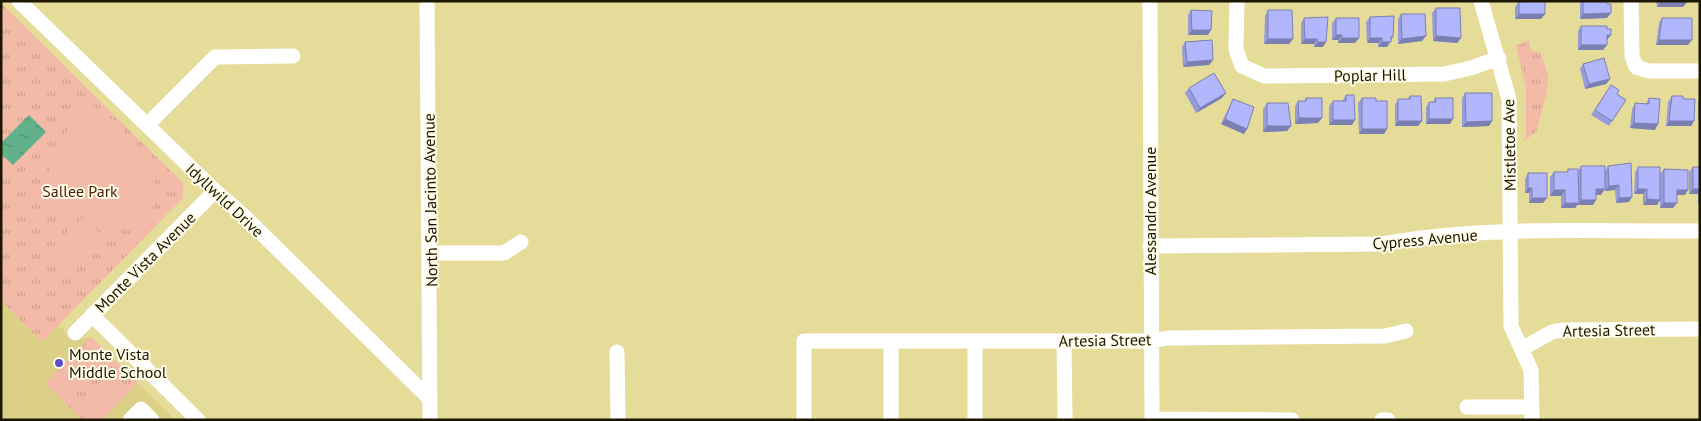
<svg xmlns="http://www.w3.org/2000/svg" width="1701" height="421" font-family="'PT Sans',sans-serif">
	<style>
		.built { fill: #dbd085 }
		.grass { fill: url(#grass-tufts) }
		.pitch { fill: #f2baa7 }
		.water { fill: url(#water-ripples) }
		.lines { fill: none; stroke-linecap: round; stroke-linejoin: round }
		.minor { stroke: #fff; stroke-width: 15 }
		.wall { fill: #989dda }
		.shaded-wall { fill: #7c7fb1 }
		.building { fill: #b1b6fd; stroke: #7c7fb1 }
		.poi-dot { fill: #5851c9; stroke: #fffce8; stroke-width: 2 }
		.labels { text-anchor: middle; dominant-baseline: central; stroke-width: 4; stroke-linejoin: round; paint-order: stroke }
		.street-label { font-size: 16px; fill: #1a1600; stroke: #fffce8 }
		.park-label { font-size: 16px; fill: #4a1a08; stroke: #fffce8 }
		.poi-label { font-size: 16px; fill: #1a1600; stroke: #fffce8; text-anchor: start }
	</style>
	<defs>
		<pattern id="grass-tufts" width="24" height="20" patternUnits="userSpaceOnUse" patternTransform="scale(1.25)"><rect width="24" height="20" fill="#f2baa7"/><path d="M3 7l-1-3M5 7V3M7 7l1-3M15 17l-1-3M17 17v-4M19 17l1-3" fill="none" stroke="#cf9f8e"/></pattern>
		<pattern id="water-ripples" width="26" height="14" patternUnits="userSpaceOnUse" patternTransform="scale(1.25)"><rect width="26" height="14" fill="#61b28a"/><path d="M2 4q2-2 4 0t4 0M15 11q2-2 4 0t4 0" fill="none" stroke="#4f906e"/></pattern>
	</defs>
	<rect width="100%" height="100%" fill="#e6dc9a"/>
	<path class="built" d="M1,301L42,342L58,326L63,329L66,336L75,340L91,337L175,420H1Z"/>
	<path class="grass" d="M1,3L183,183V198L42,342L1,301Z
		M1529,40L1531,50L1541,53L1548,76L1547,92L1536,132L1523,142L1526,136V88L1516,46Z
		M91,337L138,383L102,420H82L45,383Z"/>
	<path class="pitch" d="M79,103C86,105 94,106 100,110C123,124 156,168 155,195C154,209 148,222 143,235L44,204L40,192Z
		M83,217L102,236L64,275L44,256Z
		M85,350L99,364L70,394L56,380Z
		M109,373L123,386L93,417L79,403Z"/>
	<path class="water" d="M29,115L46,132L13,165L1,154V143Z"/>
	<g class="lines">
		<path class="minor" d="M19,1L215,191L243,215L430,399
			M427,1L430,420
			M1150,1L1152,420
			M1237,1L1236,49L1242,66L1264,76L1444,74L1471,68L1499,58
			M1481,1L1509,99L1511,326L1531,370L1532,420
			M1631,1L1632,56L1636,67L1649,71H1700
			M147,125L215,57L293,56
			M1150,246L1382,244C1485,225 1595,232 1700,231
			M431,253H504L521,242
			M92,315L198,420
			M75,333L215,191
			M891,341V420
			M975,341V420
			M1064,341L1065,420
			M1523,348L1552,332L1562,330L1700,329
			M617,352L618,420
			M1467,407H1532
			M1152,419L1292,420
			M130,420L141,409L152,420
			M804,420V341H1152L1168,338L1385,336L1406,331
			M1382,420H1388"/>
	</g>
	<path class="wall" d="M1519,1H1545V14L1541,19H1515V7Z
		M1580,1H1607V18L1580,19Z
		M1656,1H1687L1683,7H1657Z
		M1436,8L1461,38L1457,43L1433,41L1432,13Z
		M1191,10L1208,35H1188V15Z
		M1268,10L1293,39L1289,44H1264L1265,16Z
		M1401,14L1422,41L1398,44V19Z
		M1370,17L1391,40L1387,47H1378V43H1367L1366,22Z
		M1304,18L1323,47H1314V44H1301V23Z
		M1336,18L1359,38L1355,43H1338V40H1332V23Z
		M1662,18L1688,45H1656L1659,23Z
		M1581,26L1607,40L1603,50H1578V31Z
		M1185,42L1213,60L1209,65L1183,67L1182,47Z
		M1583,64L1610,79L1606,84L1585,89L1580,69Z
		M1611,85L1617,94L1626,100L1609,126L1591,115Z
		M1189,88L1222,98L1196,113L1185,93Z
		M1465,93L1492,121L1489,126L1462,127V98Z
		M1346,95L1352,125H1329V106L1333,101H1342Z
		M1410,96L1422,121L1418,126H1395V105L1398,99H1407Z
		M1672,96L1683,99L1694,121L1691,126H1666L1668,102Z
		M1306,98L1318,123L1295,124V106L1298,101H1304Z
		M1362,98L1384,134H1359L1358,103Z
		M1435,98L1450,124H1426V107L1429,102H1433Z
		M1649,98L1655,130L1630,128L1632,109L1635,103L1646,104Z
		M1233,99L1247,129L1244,134L1221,124L1230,105Z
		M1700,100V119H1698V102Z
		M1267,103L1291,126L1287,131L1263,132V109Z
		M1581,166L1601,195H1596L1593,205H1578V204L1575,208H1561V196H1550V177L1554,172H1567L1568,169L1578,171Z
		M1608,166L1629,202L1616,203L1615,190L1605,191V171Z
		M1638,167L1660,174L1664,169L1685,195H1677L1673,208H1660V200L1657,205H1643V194H1634L1635,172Z
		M1693,167H1700V205H1698V194H1689V172Z
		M1528,173L1543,203H1529V193H1525V179Z"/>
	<path class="shaded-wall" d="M1660,2H1687L1683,7H1657Z
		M1611,13L1607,18L1580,19L1583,14Z
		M1519,14H1545L1541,19H1515Z
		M1192,30H1211L1208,35H1188Z
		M1336,35H1342L1338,40H1332Z
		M1607,35H1611L1607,40Z
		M1426,36L1422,41L1398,44L1402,39Z
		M1436,36L1461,38L1457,43L1433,41Z
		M1391,37H1393L1387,47H1378L1382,42Z
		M1342,38H1359L1355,43H1338Z
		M1370,38H1382L1378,43H1367Z
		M1268,39H1293L1289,44H1264Z
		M1305,39H1317L1314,44H1301Z
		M1659,40H1692L1688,45H1656Z
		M1318,42H1326L1323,47H1314Z
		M1581,45H1607L1603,50H1578Z
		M1213,60L1209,65L1183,67L1187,62Z
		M1610,79L1606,84L1585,89L1589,84Z
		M1226,93L1222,98L1196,113L1200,108Z
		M1299,118H1322L1318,123L1295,124Z
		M1225,119L1247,129L1244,134L1221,124Z
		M1429,119H1453L1450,124H1426Z
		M1333,120H1355L1352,125H1329Z
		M1398,121H1422L1418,126H1395Z
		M1492,121L1489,126L1462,127L1466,122Z
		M1669,121H1694L1691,126H1666Z
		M1634,123L1658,124L1655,130L1630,128Z
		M1267,126H1291L1287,131L1263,132Z
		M1362,129H1387L1384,134H1359Z
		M1619,185L1615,190L1605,191L1609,186Z
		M1528,188H1532L1529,193H1525Z
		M1596,189H1605L1601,195H1593Z
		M1638,189H1647L1643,194H1634Z
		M1693,189H1700V191L1698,194H1689Z
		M1554,190H1565L1561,196H1550Z
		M1677,190H1688L1685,195H1673Z
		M1632,197L1629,202L1616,203L1619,198Z
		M1532,198H1547L1543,203H1529Z
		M1647,199L1660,200L1657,205H1643Z
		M1581,200H1596L1593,205H1578Z
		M1565,203H1579L1575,208H1561Z
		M1664,203H1677L1673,208H1660Z"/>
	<path class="building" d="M1523,1H1545V14H1519V2H1523Z
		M1583,1H1607V4H1611V13L1583,14Z
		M1660,1H1687V2H1660Z
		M1436,8H1460L1461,38L1436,36Z
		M1191,10L1212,11L1211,30H1192Z
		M1268,10H1292L1293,39H1268Z
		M1401,14H1425L1426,36L1402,39Z
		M1394,16L1393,37H1391V42H1382V38H1370V17Z
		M1328,17L1326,42H1318L1317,39H1305L1304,18Z
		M1336,18H1359V38H1342V35H1336Z
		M1662,18H1692V40H1659Z
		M1581,26H1607V29H1611V35H1607V45H1581Z
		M1212,40L1213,60L1187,62L1185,42Z
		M1604,58L1610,79L1589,84L1583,64Z
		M1214,73L1226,93L1200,108L1189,88Z
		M1611,85L1619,90L1617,94L1626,100L1612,121L1595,110Z
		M1465,93H1492V121L1466,122Z
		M1346,95H1354L1355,120H1333V101H1346Z
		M1410,96H1421L1422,121H1398V99H1410Z
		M1672,96H1683V99H1695L1694,121H1669Z
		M1306,98H1322V118H1299L1298,101H1306Z
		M1362,98H1376V101H1387V129H1362Z
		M1435,98H1453V119H1429V102H1436Z
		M1649,98L1660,99L1658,124L1634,123L1635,103L1649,104Z
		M1233,99L1254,107L1247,129L1225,119Z
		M1267,103H1288L1291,126H1267Z
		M1631,163L1632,197L1619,198V185L1609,186L1608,166Z
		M1581,166H1605V189H1596V200H1581Z
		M1638,167H1660V200L1647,199V189H1638Z
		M1693,167H1700V189H1693Z
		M1568,169H1578L1579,203H1565V190H1554V172H1568Z
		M1664,169L1688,170V190H1677V203H1664Z
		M1528,173H1547V198H1532V188H1528Z"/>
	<circle class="poi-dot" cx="59" cy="363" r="5"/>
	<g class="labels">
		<g class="street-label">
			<text transform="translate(1370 75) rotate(-1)">Poplar Hill</text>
			<text transform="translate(1509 145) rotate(-91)">Mistletoe Ave</text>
			<text transform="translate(225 200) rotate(43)">Idyllwild Drive</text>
			<text transform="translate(430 200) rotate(-91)">North San Jacinto Avenue</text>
			<text transform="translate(1150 211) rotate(-90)">Alessandro Avenue</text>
			<text transform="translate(1425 239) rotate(-5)">Cypress Avenue</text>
			<text transform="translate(145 262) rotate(-45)">Monte Vista Avenue</text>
			<text transform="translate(1609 330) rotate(-1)">Artesia Street</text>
			<text transform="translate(1105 340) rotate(-1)">Artesia Street</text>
		</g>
		<g class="park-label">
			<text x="80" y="191">Sallee Park</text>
		</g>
		<g class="poi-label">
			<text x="69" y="354">Monte Vista<tspan x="69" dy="18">Middle School</tspan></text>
		</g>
	</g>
	<rect width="1701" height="421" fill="none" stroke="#1a1600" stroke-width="5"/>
</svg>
